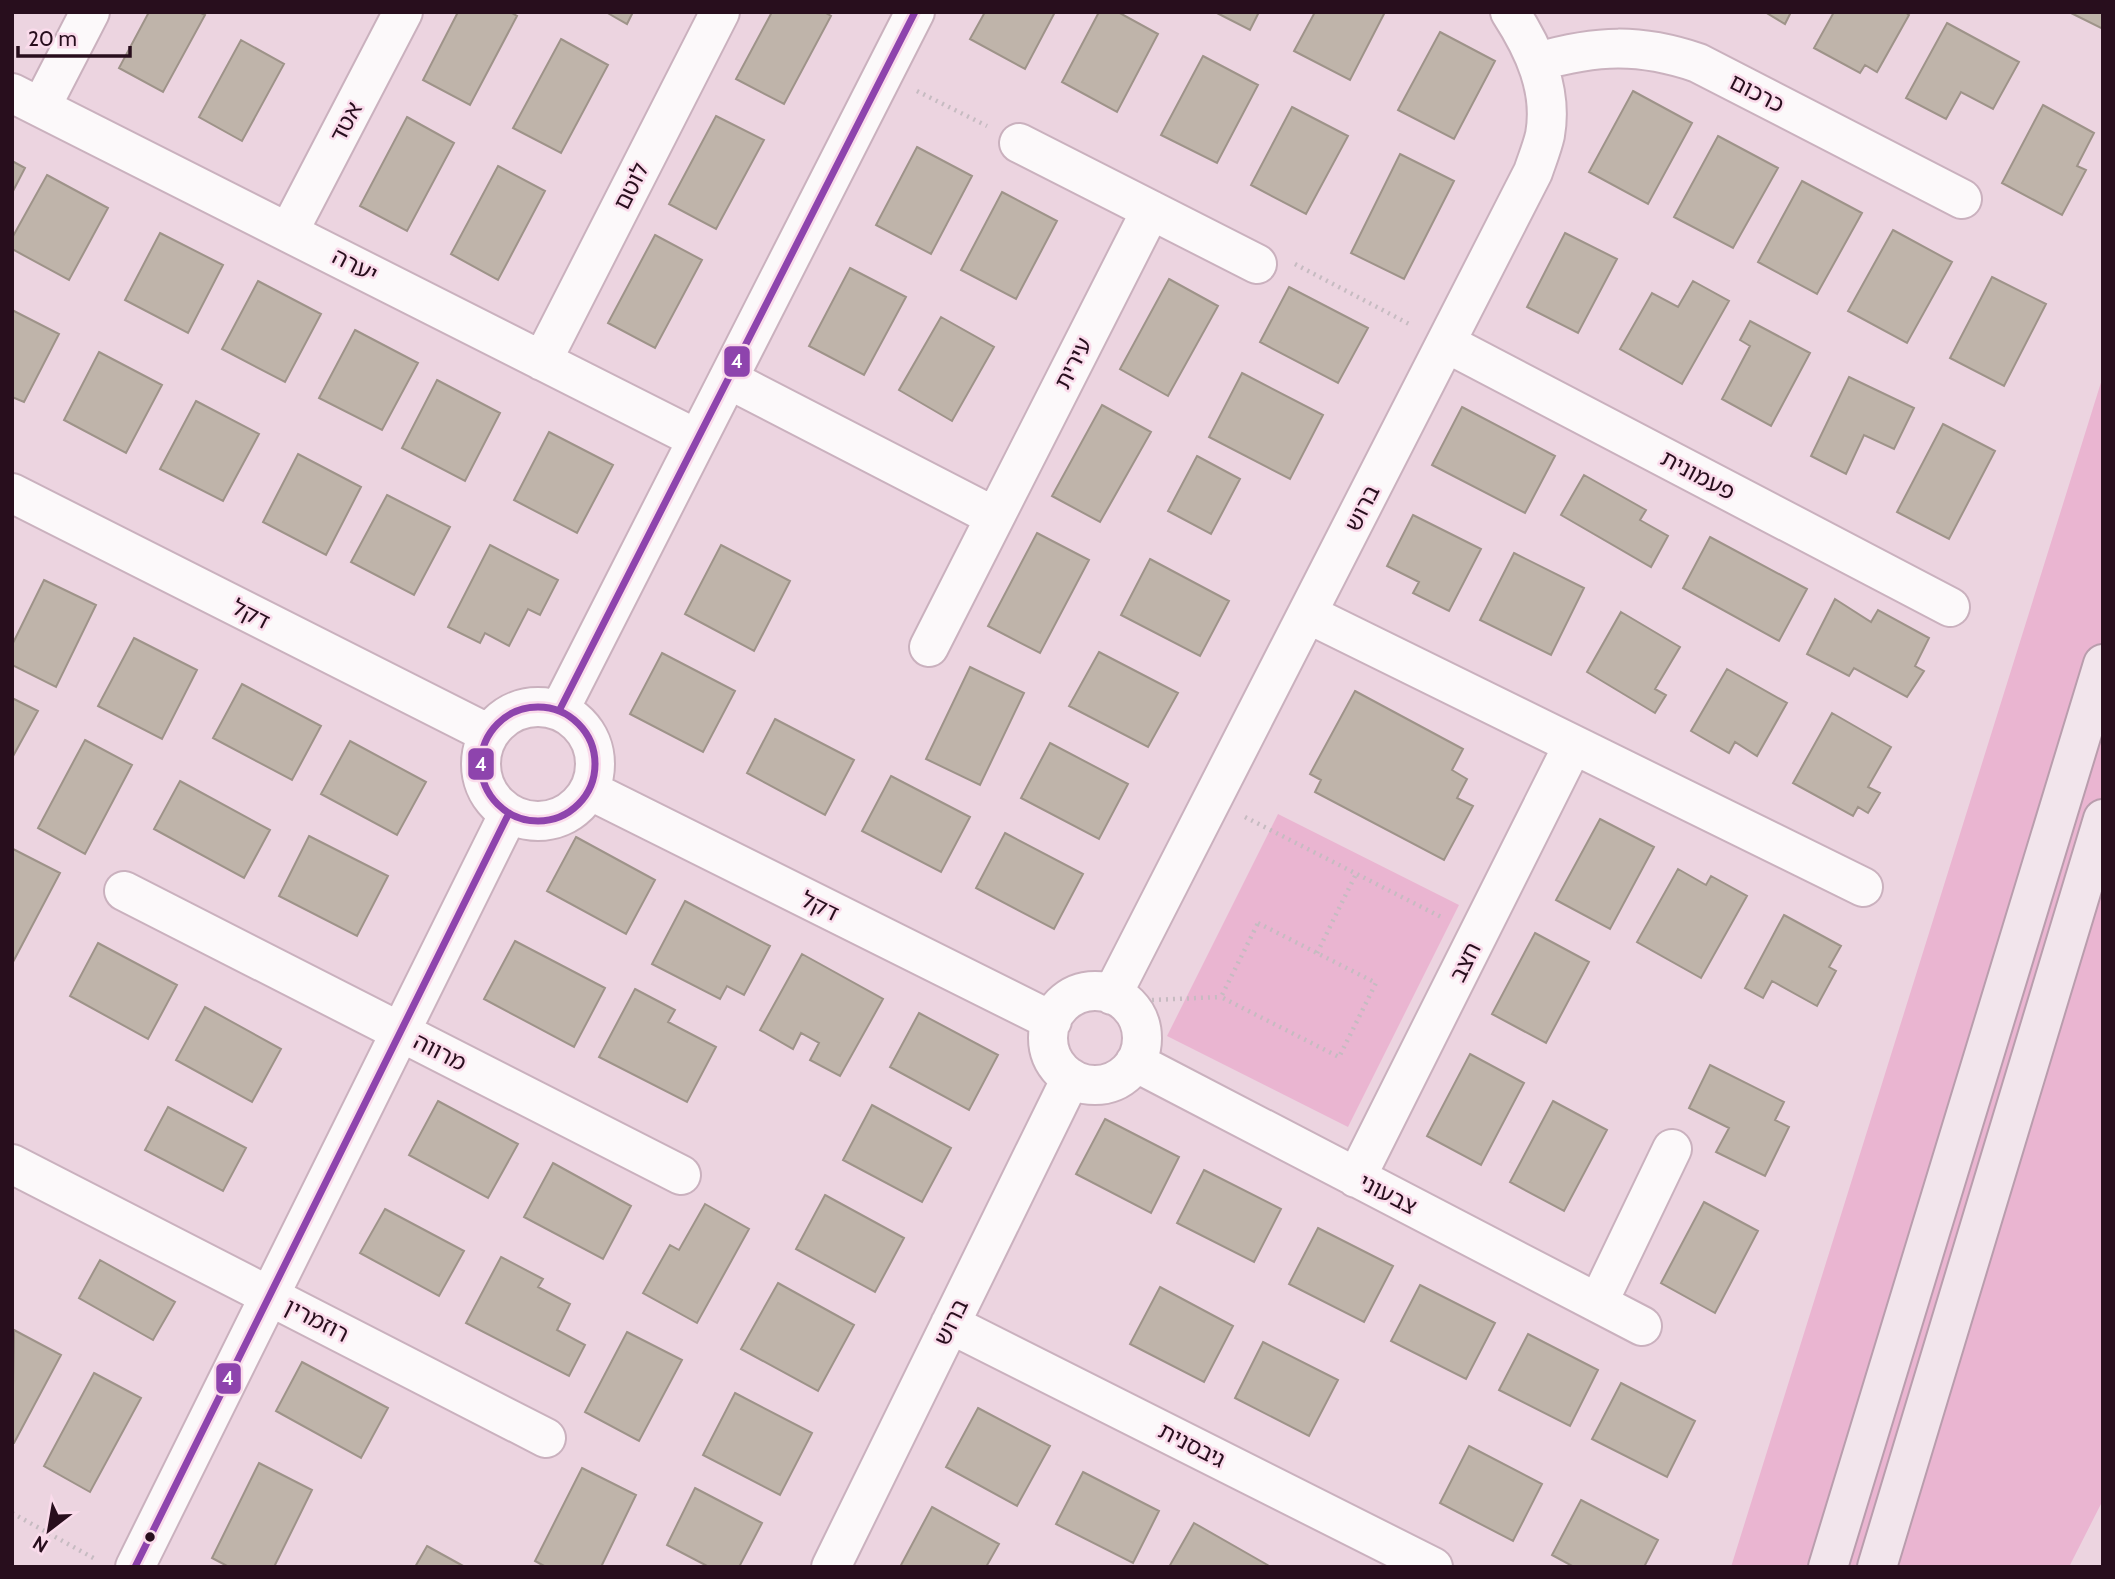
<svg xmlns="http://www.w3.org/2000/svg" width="2115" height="1579" font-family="Cabin,'Noto Sans Hebrew',sans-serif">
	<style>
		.green { fill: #eab5d1 }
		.building { fill: #bfb4aa; stroke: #9e9389; stroke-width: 2 }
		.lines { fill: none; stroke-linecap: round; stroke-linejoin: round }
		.minor-casing { stroke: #cab1be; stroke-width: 42 }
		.major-casing { stroke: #b99dad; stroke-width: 42 }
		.path { stroke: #c6bbc1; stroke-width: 4.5; stroke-dasharray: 2 5; stroke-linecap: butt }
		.minor { stroke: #fcf9fa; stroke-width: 38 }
		.major { stroke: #f2e5ec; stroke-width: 38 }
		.bus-1-casing { stroke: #fadbeb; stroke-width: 12 }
		.bus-1 { stroke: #8e44ad; stroke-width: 7 }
		.bus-dot { fill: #280e1d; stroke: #fadbeb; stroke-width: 2.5 }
		.labels { text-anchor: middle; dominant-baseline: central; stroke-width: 5; stroke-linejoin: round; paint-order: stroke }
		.street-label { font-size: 23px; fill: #280e1d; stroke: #fadbeb }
		.line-badge { stroke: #fadbeb; stroke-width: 2.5 }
		.badge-label { font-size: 19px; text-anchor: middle; font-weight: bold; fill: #fff }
	</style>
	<rect width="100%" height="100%" fill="#ecd4e0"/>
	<path class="green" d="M2103,376V1500L2069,1567H1731Z
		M1278,814L1459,905L1348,1127L1167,1036Z"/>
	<path class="building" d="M149,12H199L205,15L163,92L119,68Z
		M458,12H510L517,16L470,105L423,80Z
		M606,12H633L627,24Z
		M772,12H824L831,16L784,104L736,79Z
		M985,12H1055L1025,69L970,39Z
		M1099,12H1118L1158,34L1117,112L1062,82Z
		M1215,12H1259L1250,30Z
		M1315,12H1385L1350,80L1294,51Z
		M1765,12H1791L1785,24Z
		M1834,12H1905L1909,15L1877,72L1865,65L1860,73L1814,48Z
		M2069,12H2103V29Z
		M1947,23L2019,62L1993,109L1961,92L1946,119L1906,98Z
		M1440,32L1495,61L1454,139L1398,110Z
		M561,39L608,65L561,153L513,128Z
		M241,40L284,64L242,141L199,117Z
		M1203,56L1258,85L1217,163L1161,135Z
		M1633,91L1692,123L1648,204L1589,172Z
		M2043,105L2094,133L2077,166L2086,170L2062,215L2002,183Z
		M1292,107L1348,136L1306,214L1251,185Z
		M716,116L764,140L716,229L669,204Z
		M407,117L454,143L407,231L360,206Z
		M1718,136L1778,168L1733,248L1674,217Z
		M917,147L972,176L931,254L876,225Z
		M1400,154L1454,181L1404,279L1351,253Z
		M12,161L25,168L12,193Z
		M498,166L545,191L498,280L451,254Z
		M47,175L108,208L69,280L12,249V238Z
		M1802,181L1862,213L1817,294L1758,262Z
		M1002,192L1057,221L1016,299L961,270Z
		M1893,230L1952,262L1907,343L1848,311Z
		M160,233L223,265L188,333L125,300Z
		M1565,233L1617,259L1578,333L1527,307Z
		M655,235L702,260L655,348L608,323Z
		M850,268L906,297L864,375L809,346Z
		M1992,277L2046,304L2004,386L1950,358Z
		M1169,279L1218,306L1168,396L1120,369Z
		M258,281L321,314L285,382L222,349Z
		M1693,281L1729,301L1682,384L1620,349L1652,293L1678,307Z
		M1289,287L1368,328L1338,383L1260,342Z
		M12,310L59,334L24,402L12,397Z
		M941,317L994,347L952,421L899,390Z
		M1750,321L1810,353L1771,426L1722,399L1750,346L1740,340Z
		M355,330L418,363L382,430L319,398Z
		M99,352L162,385L126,453L64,420Z
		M1242,373L1323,415L1290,479L1209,437Z
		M1849,377L1914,408L1894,449L1864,435L1846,474L1811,456Z
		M437,380L500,413L465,481L402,448Z
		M196,401L259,434L223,501L160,469Z
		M1102,405L1151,432L1100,522L1052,496Z
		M1462,407L1555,456L1525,513L1432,465Z
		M1943,424L1995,451L1949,539L1897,512Z
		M549,432L613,465L577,533L514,500Z
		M298,454L361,487L326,555L263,522Z
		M1197,456L1240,479L1211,534L1168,511Z
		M1584,475L1646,510L1640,520L1668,536L1651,567L1561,515Z
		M387,495L450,527L414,595L351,562Z
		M1413,515L1481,549L1449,611L1413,593L1419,582L1387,566Z
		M1037,533L1089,560L1040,653L988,626Z
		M1710,537L1807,589L1779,641L1683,588Z
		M490,545L558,580L540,615L528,609L509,646L485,633L480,643L448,627Z
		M721,545L790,581L754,651L685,614Z
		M1514,553L1584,588L1551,655L1480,620Z
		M1150,559L1229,601L1200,656L1121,615Z
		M44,580L96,605L56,687L12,665V645Z
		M1835,599L1871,622L1878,610L1929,638L1915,666L1924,671L1907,697L1854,668L1849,676L1807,654Z
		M1621,612L1680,647L1655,689L1666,695L1655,713L1587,672Z
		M134,638L197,670L162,739L98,706Z
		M1099,652L1178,693L1148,747L1069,706Z
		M662,653L735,691L703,752L630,714Z
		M970,667L1024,693L980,785L926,759Z
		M1727,669L1787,703L1757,756L1735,742L1729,753L1691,731Z
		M242,684L321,726L292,780L213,738Z
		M1355,691L1463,749L1452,770L1467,779L1457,798L1473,806L1444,860L1315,792L1321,780L1310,774Z
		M12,698L38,711L12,758Z
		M1832,713L1891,747L1868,787L1880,793L1868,813L1858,807L1853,816L1793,783Z
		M775,719L854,760L825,815L747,773Z
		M85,740L132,765L85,854L38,828Z
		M350,741L426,782L397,835L321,794Z
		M1050,743L1128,784L1099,839L1021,798Z
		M891,776L970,817L941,872L862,831Z
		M180,781L270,830L244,878L154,829Z
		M1600,819L1654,847L1610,929L1556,900Z
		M1005,833L1083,874L1054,929L976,888Z
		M309,836L388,876L357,936L279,896Z
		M576,837L655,880L626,934L547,891Z
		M13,849L60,873L13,962H12Z
		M1678,869L1706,885L1711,876L1747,896L1701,978L1637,942Z
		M685,901L770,946L744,995L727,986L720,999L652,964Z
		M1784,915L1841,946L1829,967L1836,971L1817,1006L1772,981L1763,998L1745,988Z
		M1535,933L1589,962L1546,1043L1492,1014Z
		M515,941L605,988L574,1047L484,999Z
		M98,943L177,985L148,1039L70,996Z
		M802,954L883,999L840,1076L810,1060L819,1043L801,1033L793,1049L760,1030Z
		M635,989L675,1010L668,1022L716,1047L687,1102L599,1057Z
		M205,1007L281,1049L252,1102L176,1060Z
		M919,1013L998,1055L969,1110L890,1067Z
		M1470,1054L1524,1083L1481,1165L1427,1136Z
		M1710,1065L1784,1102L1775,1120L1789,1127L1765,1176L1716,1152L1729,1128L1689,1108Z
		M438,1101L518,1144L488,1198L409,1155Z
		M1553,1101L1607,1130L1564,1211L1510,1182Z
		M872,1105L951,1148L922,1202L843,1160Z
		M168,1107L246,1148L223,1191L145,1150Z
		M1105,1119L1179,1157L1151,1213L1076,1174Z
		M553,1163L631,1206L603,1259L524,1217Z
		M1204,1170L1281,1209L1254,1262L1177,1223Z
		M825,1195L904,1238L875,1292L796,1249Z
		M1704,1202L1758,1231L1715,1313L1661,1283Z
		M705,1204L749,1229L697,1323L643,1293L670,1245L679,1250Z
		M385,1209L464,1251L439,1296L360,1253Z
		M1318,1228L1393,1266L1364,1322L1289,1284Z
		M501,1257L543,1279L538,1287L570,1304L557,1330L585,1345L569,1376L466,1323Z
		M100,1260L175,1302L153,1340L79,1298Z
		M778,1283L854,1325L818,1391L741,1349Z
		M1420,1285L1495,1323L1466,1379L1391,1341Z
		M1160,1287L1233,1326L1204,1382L1130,1344Z
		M14,1330L61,1355L14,1443H12Z
		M627,1332L682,1360L639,1441L585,1412Z
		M1528,1334L1598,1370L1570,1426L1499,1390Z
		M1263,1342L1338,1380L1309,1436L1235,1398Z
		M302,1362L388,1408L361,1458L276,1411Z
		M94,1373L141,1398L90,1492L44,1466Z
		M1621,1383L1695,1421L1667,1477L1592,1439Z
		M735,1393L812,1433L780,1495L703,1455Z
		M978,1408L1050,1446L1017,1506L946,1467Z
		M1469,1446L1542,1484L1513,1541L1440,1503Z
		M259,1463L312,1490L274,1567H229L212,1558Z
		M582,1468L636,1495L601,1567H546L535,1561Z
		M1083,1472L1159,1511L1133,1563L1056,1524Z
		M695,1488L762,1523L739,1567H709L667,1545Z
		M1581,1500L1658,1540L1644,1567H1574L1552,1555Z
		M932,1507L999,1544L986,1567H900Z
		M1194,1523L1271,1567H1169Z
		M427,1546L465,1567H415Z"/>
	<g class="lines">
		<defs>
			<path id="minor" d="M1537,62C1597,45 1639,43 1698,63L1962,199
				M12,93L697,439
				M41,107L90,12
				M1019,143L1257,264
				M289,231L403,12
				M1446,343L1950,607
				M542,361L720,12
				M728,379L995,517
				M12,493L489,734
				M1308,614L1863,887
				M929,647L1151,210
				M481 764a57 57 0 1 1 114 0a57 57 0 1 1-114 0Z
				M559,711L915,12
				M589,790L1052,1021
				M124,891L681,1175
				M1048 1038a47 47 0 1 1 94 0a47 47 0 1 1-94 0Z
				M1112,995L1533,172C1537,160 1542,148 1545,135C1553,90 1534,49 1510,12
				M1135,1062L1642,1326
				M12,1164L546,1438
				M1356,1178L1573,745
				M1598,1303L1672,1149
				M950,1324L1433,1567
				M135,1567L509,813
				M831,1567L1071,1078"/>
			<path id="major" d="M1828,1567L2103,664
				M1877,1567L2103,819"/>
		</defs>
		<use href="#minor" class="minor-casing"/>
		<use href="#major" class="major-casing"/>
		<path class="path" d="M917,91L987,126
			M1295,264L1411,325
			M1245,817L1443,918
			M1258,923L1376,983L1339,1057L1221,997Z
			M1317,953L1356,874
			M1152,1000L1221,997
			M12,1513L97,1560"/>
		<use href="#minor" class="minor"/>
		<use href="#major" class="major"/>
		<defs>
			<path id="bus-1" d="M481 764a57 57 0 1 1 114 0a57 57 0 1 1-114 0Z
				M559,711L915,12
				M135,1567L509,813"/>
		</defs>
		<use href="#bus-1" class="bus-1-casing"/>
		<use href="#bus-1" class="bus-1"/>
	</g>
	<circle class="bus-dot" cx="150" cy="1537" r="6"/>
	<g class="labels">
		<g class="street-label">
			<text transform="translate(1757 93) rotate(27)">כרכום</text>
			<text transform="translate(346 122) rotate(-62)">אטד</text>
			<text transform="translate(631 186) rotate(-63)">לוטם</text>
			<text transform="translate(355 265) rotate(27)">יערה</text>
			<text transform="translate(1073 363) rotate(-63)">עירית</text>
			<text transform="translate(1698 475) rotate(28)">פעמונית</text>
			<text transform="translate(1362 508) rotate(-63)">ברוש</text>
			<text transform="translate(251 614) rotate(27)">דקל</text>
			<text transform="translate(820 906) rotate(26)">דקל</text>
			<text transform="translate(1465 962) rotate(-63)">חצב</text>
			<text transform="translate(440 1052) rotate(27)">מרווה</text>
			<text transform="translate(1388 1194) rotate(27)">צבעוני</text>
			<text transform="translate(317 1320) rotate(27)">רוזמרין</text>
			<text transform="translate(951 1322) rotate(-64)">ברוש</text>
			<text transform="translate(1192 1445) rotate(27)">גיבסנית</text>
		</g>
	</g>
	<g class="line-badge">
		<rect x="723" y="345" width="28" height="33" rx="7" fill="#8e44ad"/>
		<rect x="467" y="747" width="28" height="34" rx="7" fill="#8e44ad"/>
		<rect x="215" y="1362" width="27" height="33" rx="7" fill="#8e44ad"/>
	</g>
	<g class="badge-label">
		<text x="737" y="368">4</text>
		<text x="481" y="771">4</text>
		<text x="228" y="1385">4</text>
	</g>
	<rect width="2115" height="1579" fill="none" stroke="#280e1d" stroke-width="28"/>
	<g transform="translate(49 1530) rotate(211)" stroke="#fadbeb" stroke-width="5" paint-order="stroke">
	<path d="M0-5L12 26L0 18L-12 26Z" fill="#280e1d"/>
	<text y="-10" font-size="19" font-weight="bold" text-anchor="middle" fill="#280e1d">N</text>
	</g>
	<path d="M18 46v10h112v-10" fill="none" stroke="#280e1d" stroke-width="3.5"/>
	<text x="28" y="46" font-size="21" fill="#280e1d" stroke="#fadbeb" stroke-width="5" paint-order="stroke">20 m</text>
</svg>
